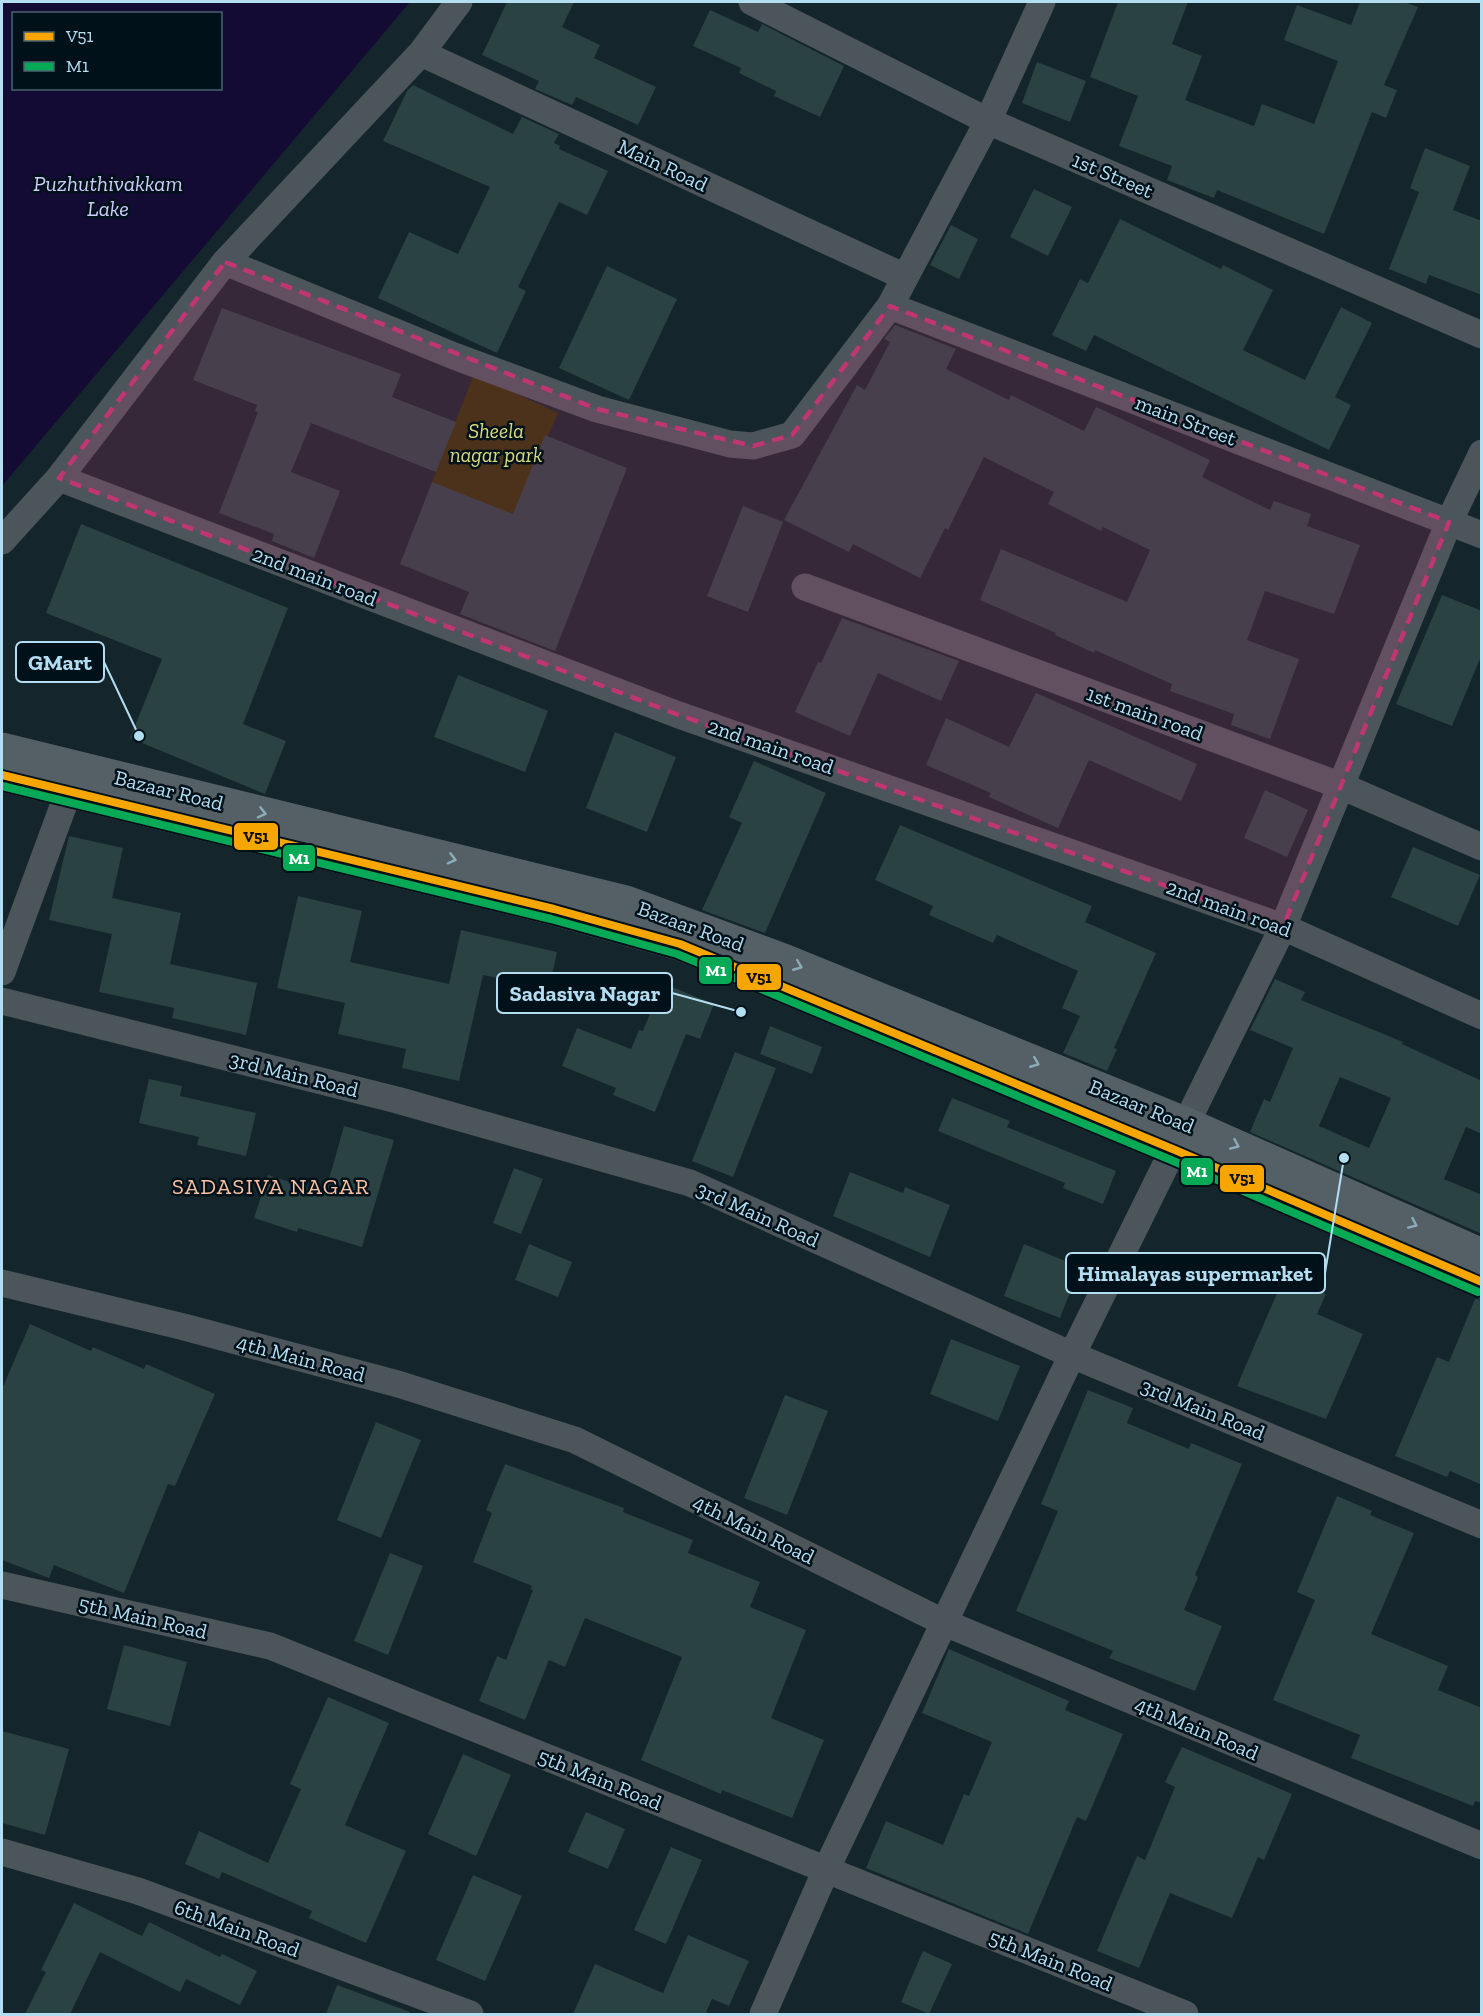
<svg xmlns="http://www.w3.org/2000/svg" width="1483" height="2016" font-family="'Zilla Slab',serif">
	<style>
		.green { fill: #303106 }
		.water { fill: #140b34; fill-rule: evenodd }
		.building { fill: #2a4241; fill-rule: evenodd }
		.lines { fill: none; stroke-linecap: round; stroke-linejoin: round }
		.street { stroke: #4b555a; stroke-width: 27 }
		.secondary { stroke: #546066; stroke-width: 33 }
		.bus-1-casing { stroke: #001119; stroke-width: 12 }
		.bus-2-casing { stroke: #001119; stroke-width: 12 }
		.bus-1 { stroke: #f7a600; stroke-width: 8 }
		.bus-2 { stroke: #06aa56; stroke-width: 8 }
		.oneway { stroke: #8dacba }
		.marked { fill: #c03672; fill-opacity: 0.2; stroke: #c03672; stroke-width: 4.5; stroke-dasharray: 12 8; stroke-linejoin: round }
		.labels { text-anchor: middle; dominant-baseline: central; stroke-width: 5; stroke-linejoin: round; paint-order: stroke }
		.street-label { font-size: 21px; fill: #b3def2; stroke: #001119 }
		.park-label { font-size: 21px; font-style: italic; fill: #dcda81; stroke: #001119 }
		.water-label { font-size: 22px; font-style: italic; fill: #cfcdfd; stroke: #001119 }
		.neighbourhood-label { font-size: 22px; letter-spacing: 1.5px; fill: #fcc0a2; stroke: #001119 }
		.leader { fill: none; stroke: #b3def2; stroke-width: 2 }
		.callout-dot { fill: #b3def2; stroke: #001119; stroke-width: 2 }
		.callout { fill: #001119; stroke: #b3def2; stroke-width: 2 }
		.callout-label { font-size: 22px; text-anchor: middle; font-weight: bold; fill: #b3def2 }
		.line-badge { stroke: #001119; stroke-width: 2 }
		.badge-label { font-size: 16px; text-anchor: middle; font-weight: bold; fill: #fff }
		.pale-badge-label { font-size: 16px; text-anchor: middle; font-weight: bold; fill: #111 }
	</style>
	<rect width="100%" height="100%" fill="#14252b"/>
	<path class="green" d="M474,374L558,413L511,520L432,482Z"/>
	<path class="water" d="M2,2H410L2,486ZM14,14H220V88H14Z"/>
	<path class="building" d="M507,2H574L562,27L600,45L594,58L656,87L638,125L576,97L572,105L535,89L539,81L482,55Z
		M1118,2H1188L1172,44L1202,56L1185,100L1254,126L1262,104L1314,124L1338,61L1284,40L1297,5L1351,25L1360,2H1404L1418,7L1384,85L1397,90L1386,118L1372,112L1324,234L1217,190L1214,198L1167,180L1172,166L1119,146L1138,96L1090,77Z
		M710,10L758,32L762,24L844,66L820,117L774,96L776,91L739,73L741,68L693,46Z
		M1037,62L1086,81L1070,122L1022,103Z
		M413,85L513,134L522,117L559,134L554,143L560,146L559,149L608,171L587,215L559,202L518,287L526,291L497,353L378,298L409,232L458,254L490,187L383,141L407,91Z
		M1425,148L1470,166L1453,210L1482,221V295L1429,275L1426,284L1389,269L1419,192L1410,188Z
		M1034,189L1072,207L1048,256L1010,237Z
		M1120,219L1221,269L1223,265L1273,290L1243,350L1305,380L1341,307L1372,323L1335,397L1351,405L1329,450L1094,335L1086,351L1052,335L1080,279L1088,283Z
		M951,225L978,239L959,279L930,265Z
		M607,266L677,299L629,400L559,368Z
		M222,308L401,374L392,397L456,422L436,472L311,423L291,472L340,491L314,558L272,541L274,534L219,513L258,412L255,411L257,405L193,380Z
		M895,325L956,349L946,369L1009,400L1011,395L1084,431L1096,407L1210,460L1202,477L1270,510L1274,501L1311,514L1307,526L1360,545L1334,614L1265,591L1247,640L1299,659L1270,739L1231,725L1234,714L1170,691L1172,684L1095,650L1094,653L1055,635L1056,633L980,600L1001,549L1127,602L1150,550L1103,527L1101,531L1048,504L1054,492L984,457L948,530L945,528L920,578L853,544L849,552L784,520L857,385L865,390L890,342L884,339Z
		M545,435L627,468L555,651L460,614L469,592L400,564L432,482L513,514Z
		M743,506L783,522L748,612L707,596Z
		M81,524L288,608L243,724L286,741L265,794L130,738L162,659L46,613Z
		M1442,595L1482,611V654L1452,726L1396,704Z
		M842,618L959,661L941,701L878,673L850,736L795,712L818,662L821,663Z
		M458,675L548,711L525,772L434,737Z
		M1036,693L1197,764L1181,801L1089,760L1058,828L989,797L991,793L926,765L946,718L1009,747Z
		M615,732L676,757L647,832L586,808Z
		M754,761L826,793L765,933L702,910L742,823L729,817Z
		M1265,790L1308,810L1287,857L1244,838Z
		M900,825L1092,906L1085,922L1156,953L1114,1048L1117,1049L1107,1071L1063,1053L1080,1016L1062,1008L1078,971L997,935L993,943L929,915L933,906L875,880Z
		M69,836L123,848L112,898L181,913L170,964L257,983L246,1035L172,1018L174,1008L99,992L112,934L49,920Z
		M1413,847L1480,875L1458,926L1391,897Z
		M298,896L362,911L350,962L449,984L461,930L557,952L549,989L483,975L459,1081L402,1068L406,1049L338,1034L345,1003L277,988Z
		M1275,979L1305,992L1301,1000L1403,1042L1402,1044L1482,1081V1134L1466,1127L1444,1179L1482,1195V1234L1250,1132L1264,1099L1270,1102L1293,1048L1250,1030ZM1340,1077L1391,1098L1369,1148L1319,1126Z
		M662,983L714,1004L700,1039L686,1034L655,1112L613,1095L616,1088L562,1066L577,1028L631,1049L639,1030L643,1031Z
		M770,1026L822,1047L812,1074L760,1054Z
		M735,1052L776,1068L733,1177L692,1161Z
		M149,1079L182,1086L180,1096L256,1113L246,1156L197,1145L199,1137L139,1123Z
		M952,1098L1010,1121L1007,1127L1116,1171L1103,1204L1063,1188L1065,1183L938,1131Z
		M344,1126L394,1140L362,1247L298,1228L297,1232L254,1218L268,1175L325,1193Z
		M514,1168L543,1179L521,1234L493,1223Z
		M850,1172L903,1193L905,1187L950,1205L930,1257L833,1216Z
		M529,1244L572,1262L558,1297L515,1280Z
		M1024,1244L1080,1267L1060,1318L1004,1296Z
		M1284,1277L1326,1294L1317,1314L1363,1334L1326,1419L1237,1386Z
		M1475,1299L1482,1300V1485L1450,1471L1447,1477L1395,1456L1437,1357L1449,1362Z
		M30,1324L91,1351L93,1347L144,1369L146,1364L215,1394L175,1486L168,1484L124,1593L54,1565L49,1578L2,1560V1389Z
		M951,1339L1020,1366L998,1421L930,1394Z
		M1088,1390L1133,1408L1127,1423L1189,1449L1191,1443L1242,1464L1195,1575L1198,1577L1184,1610L1222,1626L1195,1691L1109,1658L1113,1651L1016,1611L1058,1511L1041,1504Z
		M785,1395L828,1411L787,1515L744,1498Z
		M376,1422L421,1440L381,1538L337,1520Z
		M505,1464L624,1508L623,1512L693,1540L688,1553L760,1582L750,1607L806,1630L771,1718L824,1740L792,1818L722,1790L721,1794L641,1760L682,1657L585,1618L565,1667L549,1660L525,1720L479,1701L497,1656L506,1660L533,1590L530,1589L532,1586L473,1562L492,1513L486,1510Z
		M1337,1496L1372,1511L1370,1515L1414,1533L1371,1634L1448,1666L1438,1690L1482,1708V1803L1475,1801L1473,1806L1351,1758L1360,1735L1273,1700L1315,1600L1297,1592Z
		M390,1553L423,1566L388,1655L354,1641Z
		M124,1645L187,1662L170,1726L107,1709Z
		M949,1649L1069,1701L1065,1710L1123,1734L1086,1821L1077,1817L1028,1934L866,1868L886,1821L943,1845L964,1794L969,1796L992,1742L922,1713Z
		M328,1697L389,1723L345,1825L406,1851L366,1943L309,1918L312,1911L222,1872L219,1879L185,1864L199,1831L268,1863L301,1789L290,1784Z
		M2,1731L69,1749L45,1835L2,1823Z
		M1182,1747L1292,1794L1264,1860L1258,1857L1232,1918L1170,1893L1139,1968L1097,1951L1137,1856L1145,1860L1175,1787L1165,1782Z
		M463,1754L511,1775L476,1856L428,1834Z
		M586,1812L625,1829L608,1869L568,1852Z
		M671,1847L702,1860L666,1944L634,1930Z
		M473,1875L522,1896L485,1981L436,1960Z
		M74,1903L142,1936L149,1922L220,1957L222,1954L257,1971L240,2005L186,1979L180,1992L100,1952L70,2014H25L46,1972L41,1970Z
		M688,1935L749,1961L729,2006L712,1999L706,2012L711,2014H573L595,1964L663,1993Z
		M923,1951L952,1964L929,2014L901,2002Z
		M337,1985L410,2012L409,2014H326Z"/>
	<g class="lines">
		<path class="street" d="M752,2L988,121L1482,335
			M421,53L905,277
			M225,262L454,356L597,409L730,444L753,446L792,435L890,306L988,121L1042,2
			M890,306L1482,535
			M59,478L676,714L1283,927L1482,1016
			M2,541L59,478L225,262L421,53L459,2
			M805,587L1339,785L1482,847
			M2,972L75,774
			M2,1001L397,1100L690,1183L1072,1355L1482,1525
			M2,1283L184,1327L398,1384L575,1440L945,1623L1482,1846
			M2,1585L270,1646L1185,2014
			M2,1852L138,1891L470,2014
			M763,2014L826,1870L1072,1355L1283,927L1449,522L1482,453"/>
		<path class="secondary" d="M2,749L626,902L786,961L1187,1124L1482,1255
			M2,775L554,909L680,944L1175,1150L1482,1282"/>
		<defs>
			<path id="bus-1" d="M2,775L554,909L680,944L1175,1150L1482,1282"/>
			<path id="bus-2" d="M2,786L551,919L677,954L1171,1160L1478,1292"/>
		</defs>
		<use href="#bus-1" class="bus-1-casing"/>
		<use href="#bus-2" class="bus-2-casing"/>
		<use href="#bus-1" class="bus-1"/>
		<use href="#bus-2" class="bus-2"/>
	</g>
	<defs><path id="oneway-chevron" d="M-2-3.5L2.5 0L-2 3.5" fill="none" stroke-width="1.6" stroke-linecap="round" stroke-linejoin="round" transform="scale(1.5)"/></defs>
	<g class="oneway">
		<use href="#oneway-chevron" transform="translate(262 813) rotate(14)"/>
		<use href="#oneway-chevron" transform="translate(452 859) rotate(14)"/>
		<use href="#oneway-chevron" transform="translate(798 966) rotate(22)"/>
		<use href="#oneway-chevron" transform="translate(1035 1063) rotate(22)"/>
		<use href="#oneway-chevron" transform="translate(1235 1145) rotate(24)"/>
		<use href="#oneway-chevron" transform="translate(1413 1224) rotate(24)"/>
	</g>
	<path class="marked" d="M225,262L597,409L753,446L792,435L890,306L1449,522L1283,927L676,714L59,478Z"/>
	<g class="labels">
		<g class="street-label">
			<text transform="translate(663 165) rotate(25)">Main Road</text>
			<text transform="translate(1113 175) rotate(23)">1st Street</text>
			<text transform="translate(1186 420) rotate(21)">main Street</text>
			<text transform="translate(315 576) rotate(21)">2nd main road</text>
			<text transform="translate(1145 713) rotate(20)">1st main road</text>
			<text transform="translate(771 746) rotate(19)">2nd main road</text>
			<text transform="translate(169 790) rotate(14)">Bazaar Road</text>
			<text transform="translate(1229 908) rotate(20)">2nd main road</text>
			<text transform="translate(691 926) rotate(20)">Bazaar Road</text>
			<text transform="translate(294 1074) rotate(14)">3rd Main Road</text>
			<text transform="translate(1142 1106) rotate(22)">Bazaar Road</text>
			<text transform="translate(758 1214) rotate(24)">3rd Main Road</text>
			<text transform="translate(301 1358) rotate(15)">4th Main Road</text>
			<text transform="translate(1203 1409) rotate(22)">3rd Main Road</text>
			<text transform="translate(754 1529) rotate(26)">4th Main Road</text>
			<text transform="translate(143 1617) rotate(13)">5th Main Road</text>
			<text transform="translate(1197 1728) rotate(23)">4th Main Road</text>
			<text transform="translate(600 1779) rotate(22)">5th Main Road</text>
			<text transform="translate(237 1928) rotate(20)">6th Main Road</text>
			<text transform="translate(1051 1960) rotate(22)">5th Main Road</text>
		</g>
		<g class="park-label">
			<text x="496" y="430">Sheela<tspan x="496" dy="24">nagar park</tspan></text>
		</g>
		<g class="water-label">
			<text x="108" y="183">Puzhuthivakkam<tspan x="108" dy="25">Lake</tspan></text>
		</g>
		<g class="neighbourhood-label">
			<text x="271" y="1186">SADASIVA NAGAR</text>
		</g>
	</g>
	<path class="leader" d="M139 736L104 662M741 1012L672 993M1344 1158L1325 1273"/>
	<g class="callout-dot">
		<circle cx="139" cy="736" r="6"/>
		<circle cx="741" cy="1012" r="6"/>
		<circle cx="1344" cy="1158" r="6"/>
	</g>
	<g class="callout">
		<rect x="16" y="642" width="88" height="40" rx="6"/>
		<rect x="497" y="973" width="175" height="40" rx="6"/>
		<rect x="1066" y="1253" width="259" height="40" rx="6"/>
	</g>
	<g class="callout-label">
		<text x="60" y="670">GMart</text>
		<text x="585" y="1001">Sadasiva Nagar</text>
		<text x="1195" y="1281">Himalayas supermarket</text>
	</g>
	<g class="line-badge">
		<rect x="233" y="822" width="46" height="29" rx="6" fill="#f7a600"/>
		<rect x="282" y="844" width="34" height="28" rx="6" fill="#06aa56"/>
		<rect x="698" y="956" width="35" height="29" rx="6" fill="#06aa56"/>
		<rect x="736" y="963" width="46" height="28" rx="6" fill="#f7a600"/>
		<rect x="1180" y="1157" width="34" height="29" rx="6" fill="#06aa56"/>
		<rect x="1219" y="1164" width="46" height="29" rx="6" fill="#f7a600"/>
	</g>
	<g class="badge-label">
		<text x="299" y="864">M1</text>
		<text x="716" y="976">M1</text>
		<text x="1197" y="1177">M1</text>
	</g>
	<g class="pale-badge-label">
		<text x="256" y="842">V51</text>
		<text x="759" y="983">V51</text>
		<text x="1242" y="1184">V51</text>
	</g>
	<rect width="1483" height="2016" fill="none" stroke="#b3def2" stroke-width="6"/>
	<rect x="12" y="12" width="210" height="78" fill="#001119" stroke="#486370" stroke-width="1.5"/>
	<rect x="24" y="32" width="30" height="9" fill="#f7a600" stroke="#486370" stroke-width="1.5"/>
	<text x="66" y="42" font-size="18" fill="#b3def2">V51</text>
	<rect x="24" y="62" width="30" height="9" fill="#06aa56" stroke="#486370" stroke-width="1.5"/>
	<text x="66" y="72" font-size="18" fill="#b3def2">M1</text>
</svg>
